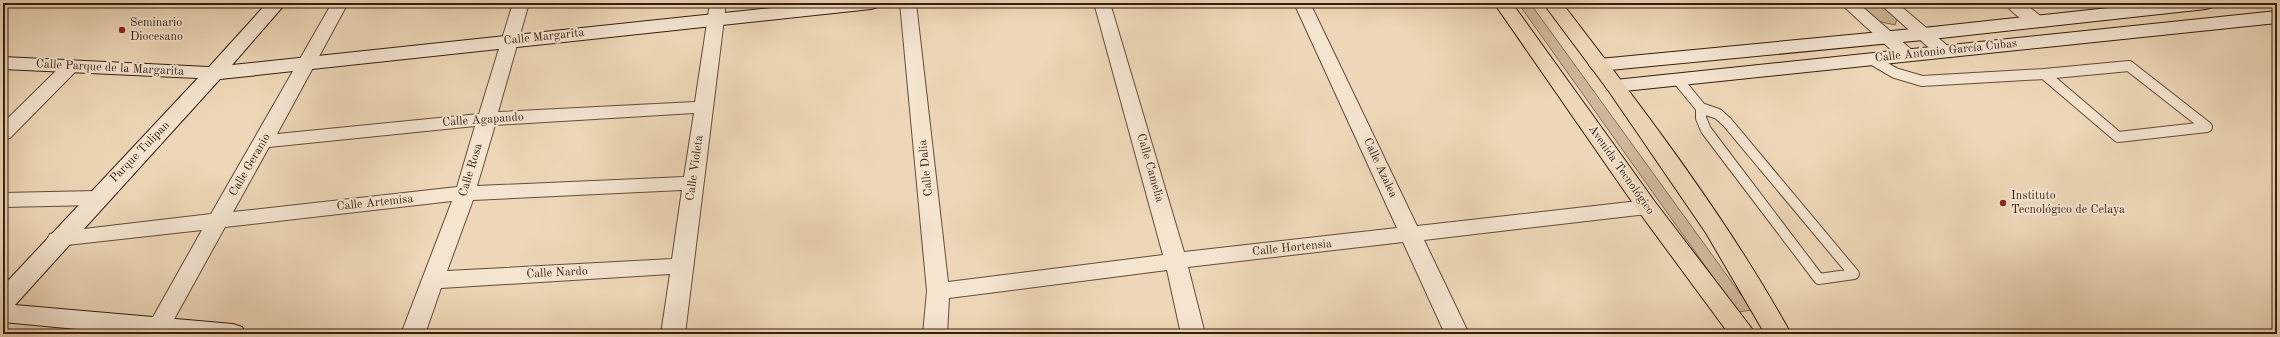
<svg xmlns="http://www.w3.org/2000/svg" width="2280" height="337" font-family="'Old Standard TT',serif">
	<style>
		.green { fill: #cfb79b; stroke: #836a54 }
		.lines { fill: none; stroke-linecap: round; stroke-linejoin: round }
		.lane-casing { stroke: #654c38; stroke-width: 12 }
		.street-casing { stroke: #654c38; stroke-width: 2 }
		.secondary-casing { stroke: #371d0e; stroke-width: 2 }
		.primary-casing { stroke: #371d0e; stroke-width: 2 }
		.lane { stroke: #f4e5d1; stroke-width: 10 }
		.street { fill: #f4e5d1; fill-rule: evenodd }
		.secondary { fill: #f4e5d1; fill-rule: evenodd }
		.primary { fill: #eed7b8; fill-rule: evenodd }
		.poi-dot { fill: #8f2418; stroke: #f4e5d1; stroke-width: 1.5 }
		.labels { text-anchor: middle; dominant-baseline: central; stroke-width: 4; stroke-linejoin: round; paint-order: stroke }
		.poi-label { font-size: 12px; fill: #371d0e; stroke: #f4e5d1; text-anchor: start }
		.street-label { font-size: 12px; fill: #371d0e; stroke: #f4e5d1 }
	</style>
	<rect width="100%" height="100%" fill="#eed7b8"/>
	<filter id="stains"><feTurbulence type="fractalNoise" baseFrequency=".005" numOctaves="4"/><feColorMatrix values="0 0 0 0 .2 0 0 0 0 .09 0 0 0 0 .02 0 0 0 .5 -.17"/></filter>
	<radialGradient id="worn" r=".72"><stop offset=".6" stop-color="#630" stop-opacity="0"/><stop offset="1" stop-color="#630" stop-opacity=".3"/></radialGradient>
	<path class="green" d="M1518,3H1530L1752,310L1738,312Z
		M1856,3H1879L1897,19L1895,25L1877,21Z"/>
	<g class="lines">
		<defs>
			<path id="lane" d="M1871,59L1895,73L1922,81L2044,74L2129,66L2207,127
				M2044,74L2118,137L2207,127
				M1678,80L1701,108
				M1701,108L1718,114L1727,122L1854,274L1819,279L1706,130L1701,118Z"/>
			<path id="street" d="M332,3H348L277,134L479,114L513,3H529L498,112L695,102L710,3H726L685,334H661L670,274L441,288L425,334H401L452,201L225,227L167,332L161,334L151,332L148,326L202,230L58,246L50,244L47,239L50,234L58,232L211,214ZM694,113L684,177L477,186L495,125ZM475,126L457,187L233,212L269,147ZM682,190L672,259L447,271L473,200Z
				M900,3H916L948,282L1163,255L1094,3H1110L1184,252L1397,228L1294,3H1310L1417,226L1647,200L1654,202L1657,207L1654,212L1647,214L1424,240L1469,334H1445L1403,242L1188,267L1205,334H1181L1167,270L949,298L947,334H923L927,291Z
				M1840,3H1858L1913,51L1916,55L1913,59H1901Z
				M1879,3H1897L1949,47L1952,51L1949,55H1937Z
				M2005,3H2024L2048,22L2045,26C2032,29 2012,14 2005,3Z
				M2122,3H2141L2150,11L2147,15H2135Z
				M71,61L77,62L80,66L77,70L10,138L3,140V123L65,62Z
				M96,191L103,193L106,198L103,203L96,205L3,207V193Z"/>
			<path id="secondary" d="M267,3H286L232,65L818,3H880L878,7L871,9L220,79L15,305L233,324L242,327L246,334H129L3,322V286L198,78L3,69V57L209,67Z
				M2155,3H2215L2213,7L2206,9L1923,40L1599,71L1592,69L1589,65L1592,61L1599,59L1923,28Z
				M2277,11V23L1615,92L1608,90L1605,86L1608,82L1615,80Z"/>
			<path id="primary" d="M1494,3H1512L1655,202L1756,334H1729L1639,212Z
				M1543,3H1562C1643,109 1726,216 1791,334H1765L1706,233L1608,90Z"/>
		</defs>
		<use href="#lane" class="lane-casing"/>
		<use href="#street" class="street-casing"/>
		<use href="#secondary" class="secondary-casing"/>
		<use href="#primary" class="primary-casing"/>
		<use href="#lane" class="lane"/>
		<use href="#street" class="street"/>
		<use href="#secondary" class="secondary"/>
		<use href="#primary" class="primary"/>
	</g>
	<g class="poi-dot">
		<circle cx="122" cy="30" r="4"/>
		<circle cx="2003" cy="203" r="4"/>
	</g>
	<g class="labels">
		<g class="poi-label">
			<text x="130" y="23">Seminario<tspan x="130" dy="14">Diocesano</tspan></text>
			<text x="2011" y="196">Instituto<tspan x="2011" dy="14">Tecnológico de Celaya</tspan></text>
		</g>
		<g class="street-label">
			<text transform="translate(544 37) rotate(-6)">Calle Margarita</text>
			<text transform="translate(1946 51) rotate(-6)">Calle Antonio García Cubas</text>
			<text transform="translate(110 68) rotate(3)">Calle Parque de la Margarita</text>
			<text transform="translate(483 120) rotate(-4)">Calle Agapando</text>
			<text transform="translate(140 152) rotate(-46)">Parque Tulipan</text>
			<text transform="translate(250 165) rotate(-60)">Calle Geranio</text>
			<text transform="translate(695 168) rotate(-82)">Calle Violeta</text>
			<text transform="translate(926 168) rotate(-96)">Calle Dalia</text>
			<text transform="translate(1150 168) rotate(74)">Calle Camelia</text>
			<text transform="translate(1380 168) rotate(65)">Calle Azalea</text>
			<text transform="translate(471 170) rotate(-73)">Calle Rosa</text>
			<text transform="translate(1621 170) rotate(55)">Avenida Tecnológico</text>
			<text transform="translate(375 203) rotate(-6)">Calle Artemisa</text>
			<text transform="translate(1292 248) rotate(-6)">Calle Hortensia</text>
			<text transform="translate(557 273) rotate(-3)">Calle Nardo</text>
		</g>
	</g>
	<rect width="2280" height="337" fill="none" stroke="#eed7b8" stroke-width="16"/>
	<rect x="4" y="4" width="2272" height="329" fill="none" stroke="#371d0e" stroke-width="2"/>
	<rect x="8" y="8" width="2264" height="321" fill="none" stroke="#371d0e"/>
	<rect width="100%" height="100%" filter="url(#stains)"/>
	<rect width="100%" height="100%" fill="url(#worn)"/>
</svg>
